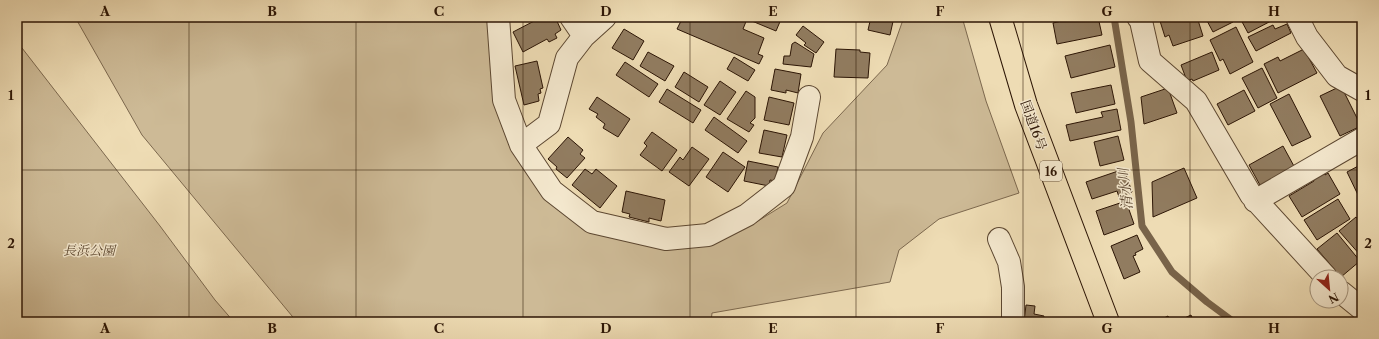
<svg xmlns="http://www.w3.org/2000/svg" width="1379" height="339" font-family="'Libre Caslon Text','Noto Serif JP',serif">
	<style>
		.green { fill: #cdba96; stroke: #7c684e }
		.lines { fill: none; stroke-linecap: round; stroke-linejoin: round }
		.stream { stroke: #79644a; stroke-width: 7 }
		.building { fill: #917c60; stroke: #2c1505 }
		.minor-casing { stroke: #5c4731; stroke-width: 24 }
		.highway-casing { stroke: #2c1505; stroke-width: 24 }
		.minor { stroke: #f4e8ce; stroke-width: 22 }
		.highway { stroke: #eedcb4; stroke-width: 22 }
		.grid { fill: none; stroke: #2c1505; stroke-width: 1; stroke-opacity: 0.55 }
		.labels { text-anchor: middle; dominant-baseline: central; stroke-width: 3; stroke-linejoin: round; paint-order: stroke }
		.shield { fill: #f4e8ce; stroke: #685441; stroke-width: 1 }
		.shield-label { font-size: 12px; font-weight: bold; fill: #2c1505 }
		.street-label { font-size: 13px; fill: #2c1505; stroke: #f4e8ce }
		.park-label { font-size: 13px; font-style: italic; fill: #5c4730; stroke: #f4e8ce }
		.water-label { font-size: 14px; font-style: italic; fill: #5f4933; stroke: #f4e8ce }
		.neatline { fill: none; stroke: #2c1505; stroke-width: 1.5 }
		.grid-label { font-size: 13px; text-anchor: middle; font-weight: bold; fill: #2c1505 }
	</style>
	<rect width="100%" height="100%" fill="#eedcb4"/>
	<filter id="stains"><feTurbulence type="fractalNoise" baseFrequency=".005" numOctaves="4"/><feColorMatrix values="0 0 0 0 .2 0 0 0 0 .09 0 0 0 0 .02 0 0 0 .5 -.17"/></filter>
	<radialGradient id="worn" r=".72"><stop offset=".6" stop-color="#630" stop-opacity="0"/><stop offset="1" stop-color="#630" stop-opacity=".3"/></radialGradient>
	<path class="green" d="M75,17H492L498,100L549,195L667,245L753,224L787,203L823,133L887,65L904,17H962L986,101L1019,193L939,219L899,250L890,282L712,313L711,322H297L142,135Z
		M17,44L22,48L160,226L215,300L234,322H17Z"/>
	<g class="lines">
		<path class="stream" d="M1114,17L1131,122L1142,226L1172,272L1207,302L1234,322"/>
	</g>
	<path class="building" d="M536,17H556L557,19H556L561,30L555,34L557,38L549,42L547,39L523,52L513,32L538,19Z
		M683,17H718L723,19L724,17H782L776,31L747,19L743,29L764,38L758,54L763,56L759,64L677,29Z
		M871,17H894L890,35L868,30Z
		M1079,17H1098L1102,35L1057,44L1053,23Z
		M1172,17H1197L1203,36L1173,46L1169,35L1165,37L1160,21Z
		M1205,17H1231L1233,22L1213,32Z
		M1243,17H1269L1271,21L1248,33L1240,18Z
		M1287,24L1291,33L1256,51L1248,37L1273,25L1275,29Z
		M803,26L824,42L816,53L804,45L806,43L796,35Z
		M1236,27L1253,62L1230,74L1223,59L1220,61L1210,40Z
		M624,29L644,41L633,60L612,48Z
		M795,42L814,54L811,67L783,64L784,56H790L792,44Z
		M1110,45L1115,67L1071,78L1065,56Z
		M836,49L860,50V52L870,53L868,78L834,77Z
		M1304,49L1317,73L1278,93L1264,64L1278,57L1280,61Z
		M648,52L674,66L665,81L640,66Z
		M1212,52L1219,70L1193,81L1192,79L1187,81L1181,65Z
		M734,57L755,70L748,81L727,69Z
		M537,61L543,88L540,89L541,93L538,94L539,101L524,105L515,66Z
		M625,62L658,84L649,97L616,75Z
		M1262,68L1277,98L1258,108L1242,78Z
		M775,69L801,74L798,93L786,90V93L771,90Z
		M684,72L708,87L699,102L675,87Z
		M720,81L736,92L720,115L704,105Z
		M1111,85L1115,104L1076,113L1071,93Z
		M1341,86L1361,126L1340,136L1320,96Z
		M1168,88L1177,113L1144,124L1141,97Z
		M667,89L701,110L693,123L659,102Z
		M1244,90L1255,111L1228,125L1217,104Z
		M746,91L755,97V118L750,123L754,125L749,132L727,119Z
		M1289,94L1311,137L1292,146L1270,104Z
		M597,97L630,119L618,137L603,128L605,124L596,117L598,114L589,109Z
		M769,97L794,103L789,125L764,120Z
		M1117,109L1121,130L1070,141L1066,125L1103,117L1101,112Z
		M714,117L747,141L738,153L705,130Z
		M764,130L787,135L782,157L759,153Z
		M652,132L677,150L662,171L640,155L647,146L644,143Z
		M1118,136L1124,160L1100,166L1094,142Z
		M568,137L583,150L580,154L585,158L567,178L556,169L557,167L548,159Z
		M1283,146L1295,168L1261,187L1249,165Z
		M692,147L709,159L689,186L669,172L680,157L683,160Z
		M723,152L745,167L728,192L706,177Z
		M748,161L778,167L775,181L770,180L769,186L744,181Z
		M1362,164V196L1359,197L1347,172Z
		M1184,168L1197,198L1153,217L1152,182Z
		M585,169L592,174L596,169L617,186L600,208L572,185Z
		M1124,169L1132,192L1119,197L1117,191L1092,199L1086,182Z
		M1323,171L1325,175L1328,173L1340,194L1302,217L1289,196L1314,181L1313,178Z
		M626,191L665,200L661,221L649,218V222L629,217L630,214L622,212Z
		M1338,199L1350,219L1317,240L1304,220Z
		M1126,201L1134,224L1104,235L1096,211Z
		M1356,217L1362,224V255L1361,256L1339,231Z
		M1337,233L1360,261L1341,277L1317,249Z
		M1137,235L1143,249L1135,253L1136,255L1133,256L1140,272L1124,279L1111,246Z
		M1026,305L1035,306L1034,314L1044,316L1043,322H1024Z
		M1191,315L1194,322H1176Z
		M1168,316L1171,322H1156Z
		M865,319L900,320V322H865Z"/>
	<g class="lines">
		<defs>
			<path id="minor" d="M498,17L504,100L521,145L552,191L592,222L666,239L708,235L747,215L784,186L802,137L809,97
				M571,17L584,36
				M1138,17L1141,21L1150,61L1196,101L1251,195L1326,277
				M1297,17L1307,37L1337,76L1362,90
				M521,145L549,124L567,58L584,36L605,17
				M1255,201L1362,139
				M999,239L1009,262L1013,287V322
				M1341,292L1362,309"/>
			<path id="highway" d="M1000,17L1026,105L1108,322"/>
		</defs>
		<use href="#minor" class="minor-casing"/>
		<use href="#highway" class="highway-casing"/>
		<use href="#minor" class="minor"/>
		<use href="#highway" class="highway"/>
	</g>
	<path class="grid" d="M189,17V322M356,17V322M523,17V322M690,17V322M856,17V322M1023,17V322M1190,17V322M17,170H1362"/>
	<g class="labels">
		<rect class="shield" x="1040" y="161" width="22" height="20" rx="3"/>
		<g class="shield-label">
			<text x="1051" y="171">16</text>
		</g>
		<g class="street-label">
			<text transform="translate(1034 125) rotate(70)">国道16号</text>
		</g>
		<g class="park-label">
			<text x="89" y="250">長浜公園</text>
		</g>
		<g class="water-label">
			<text transform="translate(1125 189) rotate(-96)">清水川</text>
		</g>
	</g>
	<rect width="1379" height="339" fill="none" stroke="#eedcb4" stroke-width="44"/>
	<g transform="translate(1329 289) rotate(153)"><circle r="19" fill="#f4e8ce" stroke="#a4947e"/>
	<path d="M0-3L7 15L0 10L-7 15Z" fill="#8f2418"/>
	<text y="-6" font-size="11" font-weight="bold" text-anchor="middle" fill="#2c1505">N</text>
	</g>
	<rect x="22" y="22" width="1335" height="295" class="neatline"/>
	<g class="grid-label">
		<text x="105" y="16">A</text>
		<text x="272" y="16">B</text>
		<text x="439" y="16">C</text>
		<text x="606" y="16">D</text>
		<text x="773" y="16">E</text>
		<text x="940" y="16">F</text>
		<text x="1107" y="16">G</text>
		<text x="1274" y="16">H</text>
		<text x="11" y="100">1</text>
		<text x="1368" y="100">1</text>
		<text x="11" y="248">2</text>
		<text x="1368" y="248">2</text>
		<text x="105" y="333">A</text>
		<text x="272" y="333">B</text>
		<text x="439" y="333">C</text>
		<text x="606" y="333">D</text>
		<text x="773" y="333">E</text>
		<text x="940" y="333">F</text>
		<text x="1107" y="333">G</text>
		<text x="1274" y="333">H</text>
	</g>
	<rect width="100%" height="100%" filter="url(#stains)"/>
	<rect width="100%" height="100%" fill="url(#worn)"/>
</svg>
